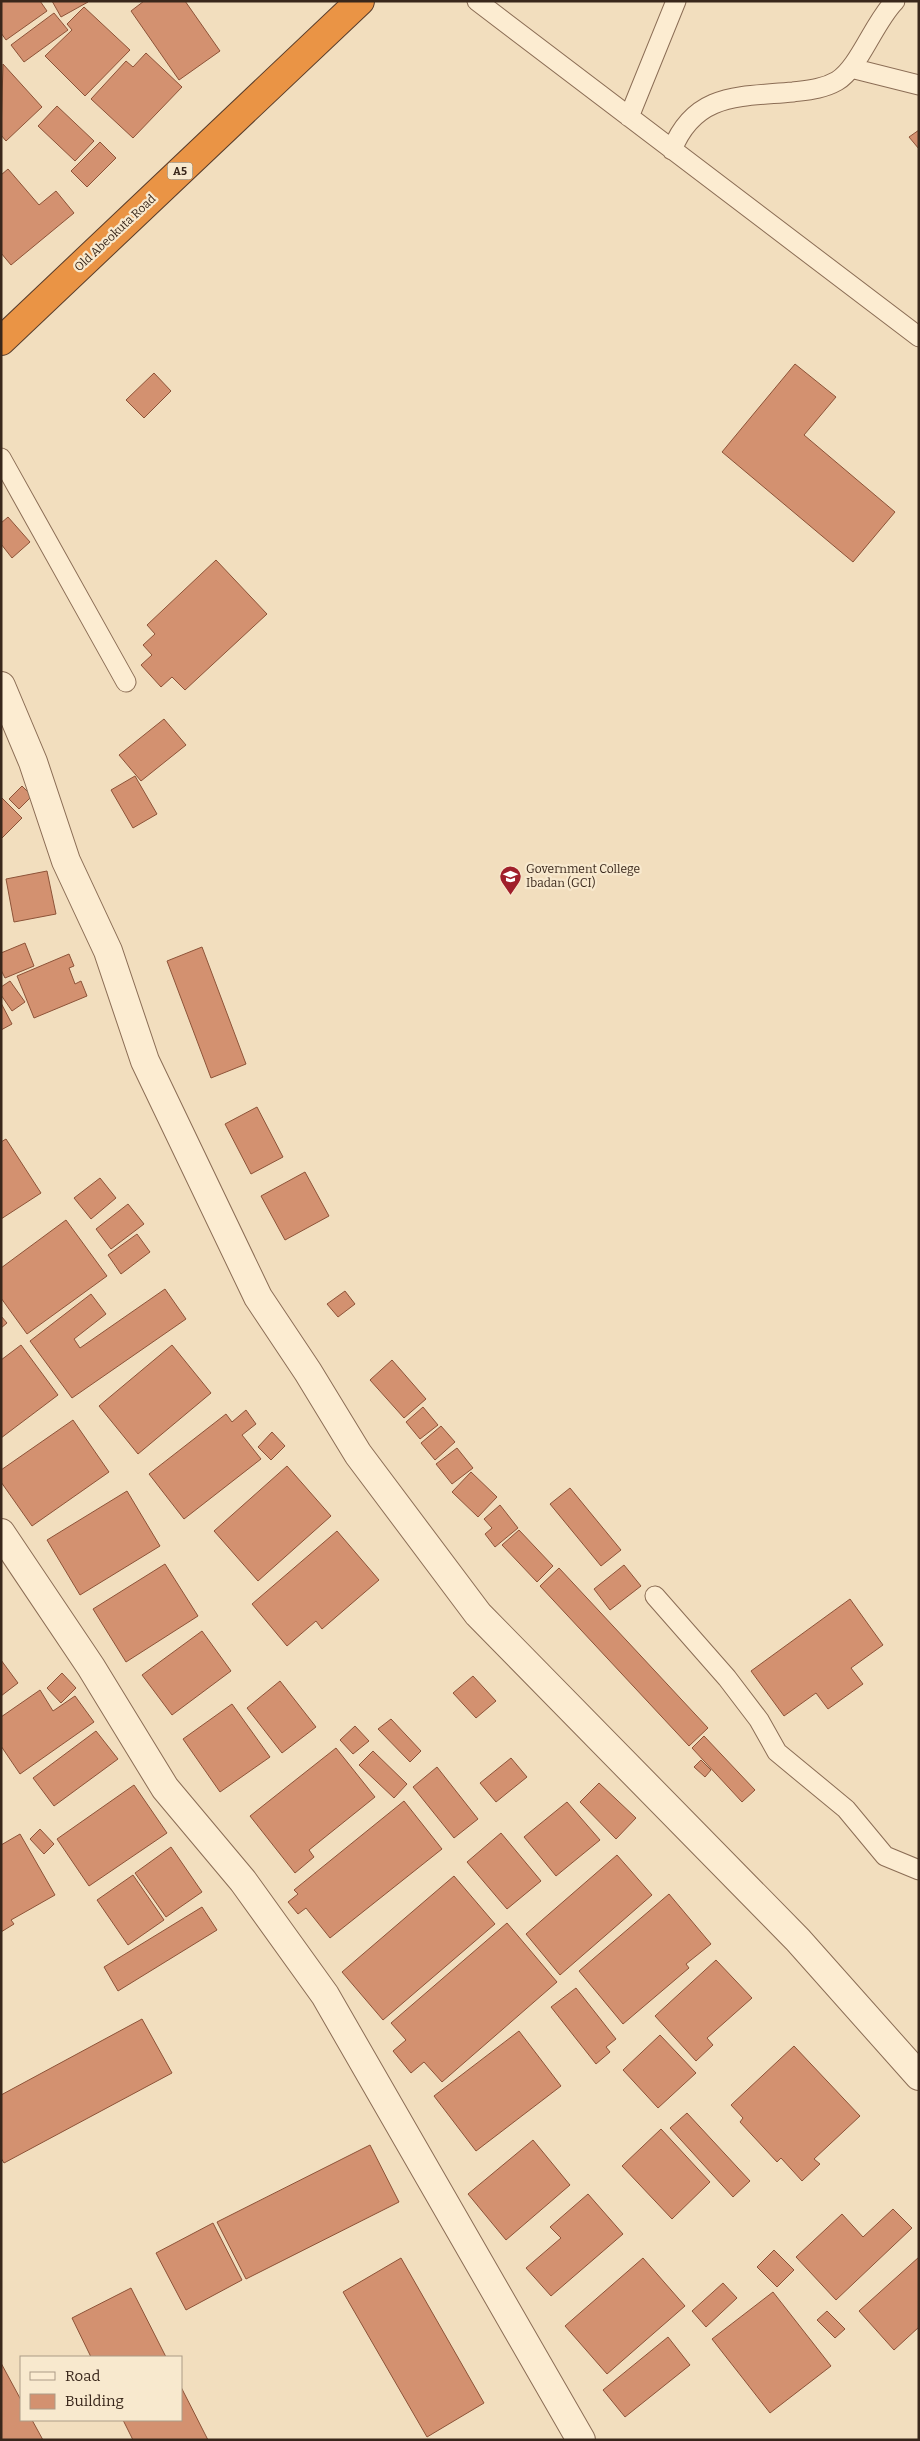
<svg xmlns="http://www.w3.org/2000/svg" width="920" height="2441" font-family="Bitter,serif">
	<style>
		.building { fill: #d39170; stroke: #8d5338 }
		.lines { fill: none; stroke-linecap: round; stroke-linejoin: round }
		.lane-casing { stroke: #8b6d55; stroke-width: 21 }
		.street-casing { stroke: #8b6d55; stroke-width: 30 }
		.highway-casing { stroke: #583c2a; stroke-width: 30 }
		.lane { stroke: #fcecd1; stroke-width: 19 }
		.street { stroke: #fcecd1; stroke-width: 28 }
		.highway { stroke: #ea9445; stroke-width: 28 }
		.labels { text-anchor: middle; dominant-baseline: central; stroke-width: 4.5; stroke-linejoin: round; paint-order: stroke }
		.shield { fill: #f8e9ce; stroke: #726151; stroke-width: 1 }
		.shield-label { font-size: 11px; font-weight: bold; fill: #39271b }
		.street-label { font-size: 12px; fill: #39271b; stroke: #f8e9ce }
		.poi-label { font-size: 12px; fill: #39271b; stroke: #f8e9ce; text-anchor: start }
	</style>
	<rect width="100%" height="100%" fill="#f2debe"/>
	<path class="building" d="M1,1H40L47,11L6,40L1,33Z
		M52,1H87L88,2L61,17Z
		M144,1H185L220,51L179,80L131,11Z
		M84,7L130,50L85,96L45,56L72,30L67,24Z
		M54,13L68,30L24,62L11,45Z
		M146,53L182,87L133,138L91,99L126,61L133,67Z
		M3,64L42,107L6,141L1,135Z
		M57,106L94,141L75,161L38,126Z
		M919,130V149L909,137Z
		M100,142L116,158L87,187L71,171Z
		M8,169L39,205L56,191L74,213L11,265L1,253V175Z
		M795,364L836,397L804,435L895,512L853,562L722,452Z
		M154,373L171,391L144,418L126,400Z
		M8,517L30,542L12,558L1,544V523Z
		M216,560L267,614L185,690L172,677L161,687L141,665L152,655L143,645L155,634L147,625Z
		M164,719L186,745L141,781L119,755Z
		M135,776L157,814L133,828L111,790Z
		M22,786L32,796L19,809L9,799Z
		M1,797L22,818L1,839Z
		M47,871L56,914L14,922L6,879Z
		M25,943L34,966L5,978L1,970V953Z
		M202,947L246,1064L211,1078L167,961Z
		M69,954L74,966L69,968L75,984L81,981L87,996L34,1018L17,976Z
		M10,981L25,1002L12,1011L1,995V987Z
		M1,1003L12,1024L1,1030Z
		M257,1107L283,1157L251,1174L225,1124Z
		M6,1139L41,1193L1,1219V1142Z
		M305,1172L329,1216L285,1240L261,1196Z
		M100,1178L116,1198L91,1219L74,1198Z
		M128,1204L144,1224L111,1249L96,1229Z
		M66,1220L107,1276L27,1334L1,1298V1268Z
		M137,1234L150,1252L121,1274L108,1255Z
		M165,1289L186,1319L72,1398L30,1341L91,1294L106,1314L74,1339L80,1348Z
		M345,1291L355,1304L338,1317L327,1304Z
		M1,1316L7,1323L1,1328Z
		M21,1345L58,1395L1,1438V1360Z
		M172,1345L211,1393L138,1454L99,1406Z
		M392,1360L426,1399L404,1418L370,1380Z
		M423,1407L438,1425L420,1439L406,1422Z
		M246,1410L256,1424L242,1435L261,1459L184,1519L149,1474L226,1414L232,1422Z
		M73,1420L109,1472L32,1526L1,1482V1470Z
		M441,1426L455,1442L435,1460L421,1443Z
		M272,1432L285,1446L271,1460L258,1447Z
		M457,1448L473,1468L452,1484L436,1464Z
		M287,1466L331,1516L258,1581L214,1531Z
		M471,1472L497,1497L478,1517L452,1492Z
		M570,1488L621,1550L601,1566L550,1504Z
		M127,1491L160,1546L80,1595L47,1540Z
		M500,1505L518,1528L495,1547L485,1534L492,1528L484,1519Z
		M519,1530L553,1566L537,1582L502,1545Z
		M337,1531L379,1580L322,1629L316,1621L287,1646L252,1604Z
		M165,1564L198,1616L126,1662L93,1609Z
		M624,1565L641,1586L610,1610L594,1589Z
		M559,1568L708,1728L689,1746L540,1586Z
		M850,1599L883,1645L851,1668L863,1684L828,1709L816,1693L784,1716L751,1671Z
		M202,1631L231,1671L172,1715L142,1675Z
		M1,1660L18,1683L1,1696Z
		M62,1673L76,1688L61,1703L47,1688Z
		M473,1676L496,1701L476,1718L453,1693Z
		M280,1681L316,1727L282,1753L247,1708Z
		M40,1690L53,1711L75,1696L94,1722L20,1774L1,1746V1717Z
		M232,1704L270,1757L220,1792L183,1739Z
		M391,1719L421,1751L410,1762L378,1729Z
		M355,1726L369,1741L353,1754L340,1740Z
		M96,1731L118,1759L54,1806L33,1778Z
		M704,1736L755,1790L742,1802L692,1748Z
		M336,1748L375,1797L309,1850L314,1857L295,1873L250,1816Z
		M373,1751L407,1784L394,1798L359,1765Z
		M511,1758L527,1777L496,1802L480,1783Z
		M701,1760L711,1770L705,1777L694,1767Z
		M437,1767L478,1819L454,1838L413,1787Z
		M599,1783L636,1818L616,1839L580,1802Z
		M134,1785L167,1833L89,1886L57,1839Z
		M404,1801L442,1849L330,1938L306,1908L298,1914L288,1902L298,1894L294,1890Z
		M567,1802L600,1840L556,1876L524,1837Z
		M40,1829L54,1844L44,1854L30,1839Z
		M501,1833L541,1881L507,1909L467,1862Z
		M20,1834L55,1895L11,1920L14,1924L1,1932V1845Z
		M171,1847L202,1892L166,1917L135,1873Z
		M617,1855L652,1895L560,1975L526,1934Z
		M133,1875L164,1920L128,1945L97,1900Z
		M454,1876L495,1924L383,2020L342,1972Z
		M669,1894L711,1944L686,1964L689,1968L623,2024L579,1971Z
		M202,1907L217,1930L118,1991L104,1967Z
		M507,1923L557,1982L442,2082L424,2062L411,2073L393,2051L406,2040L391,2023Z
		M716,1960L752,1998L707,2038L713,2045L696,2061L655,2016Z
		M576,1988L616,2039L606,2047L610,2052L596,2064L551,2007Z
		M142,2019L172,2073L4,2163L1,2158V2095Z
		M519,2031L561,2086L476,2151L434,2096Z
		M660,2035L696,2073L658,2108L623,2070Z
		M794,2046L860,2116L814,2159L820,2164L802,2181L781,2158L777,2162L740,2122L743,2118L731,2105Z
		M687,2113L750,2181L733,2197L670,2128Z
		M661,2129L710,2182L672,2219L622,2166Z
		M533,2140L570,2185L506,2240L468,2194Z
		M370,2145L399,2202L246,2279L217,2222Z
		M588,2194L623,2234L551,2296L526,2268L561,2238L550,2227Z
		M893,2209L912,2228L836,2300L796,2257L842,2214L863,2237Z
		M213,2223L242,2280L186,2310L156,2253Z
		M774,2250L794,2270L777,2287L757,2267Z
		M919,2257V2327L894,2350L859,2311Z
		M401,2258L484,2403L427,2437L343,2292Z
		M643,2258L685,2306L607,2374L565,2326Z
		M723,2283L737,2298L706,2327L692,2311Z
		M131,2288L166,2357H91L72,2318Z
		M773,2292L831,2366L770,2413L712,2339Z
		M827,2311L845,2329L835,2338L817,2320Z
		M668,2337L690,2365L625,2417L603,2390Z
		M1,2363L21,2400V2420H32L43,2440H1Z
		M181,2387L208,2440H133L123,2420H181Z"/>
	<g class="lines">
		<defs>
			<path id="lane" d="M477,1L919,337
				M851,68L919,85
				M629,117L676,1
				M672,150C695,92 740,97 793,92C809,90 823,89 837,81C859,68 874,22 895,1
				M1,458L126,682
				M655,1596L727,1678L759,1720L777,1752L846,1809L885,1856L919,1870"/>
			<path id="street" d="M1,686L33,762L66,861L108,951L145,1061L258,1297L308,1372L358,1454L478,1614L798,1940L919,2076
				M1,1533L91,1667L165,1788L243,1881L325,1995L581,2440"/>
			<path id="highway" d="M1,341L360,1"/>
		</defs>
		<use href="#lane" class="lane-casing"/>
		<use href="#street" class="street-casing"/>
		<use href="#highway" class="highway-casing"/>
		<use href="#lane" class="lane"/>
		<use href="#street" class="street"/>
		<use href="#highway" class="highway"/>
	</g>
	<defs>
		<symbol id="school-pin" viewBox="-11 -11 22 30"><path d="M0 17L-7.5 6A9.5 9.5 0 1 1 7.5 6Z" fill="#a01f2b" stroke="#f8e9ce"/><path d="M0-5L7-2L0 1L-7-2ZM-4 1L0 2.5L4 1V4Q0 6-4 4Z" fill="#fff"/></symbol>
	</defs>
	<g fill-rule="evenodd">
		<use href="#school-pin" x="498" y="864" width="25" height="34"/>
	</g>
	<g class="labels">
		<rect class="shield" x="167.5" y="162.5" width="25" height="17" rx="4"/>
		<g class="shield-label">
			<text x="180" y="171">A5</text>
		</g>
		<g class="street-label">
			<text transform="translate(115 233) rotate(-43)">Old Abeokuta Road</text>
		</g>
		<g class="poi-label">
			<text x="526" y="869">Government College<tspan x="526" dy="14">Ibadan (GCI)</tspan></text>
		</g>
	</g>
	<rect width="920" height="2441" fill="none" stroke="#39271b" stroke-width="5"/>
	<rect x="20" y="2356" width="162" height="65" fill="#f8e9ce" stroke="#ac9b86"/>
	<rect x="30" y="2372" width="25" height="8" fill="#fcecd1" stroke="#ac9b86"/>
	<text x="65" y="2381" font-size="15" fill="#39271b">Road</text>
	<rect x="30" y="2394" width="25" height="15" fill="#d39170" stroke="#ac9b86"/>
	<text x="65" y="2406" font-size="15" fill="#39271b">Building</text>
</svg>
